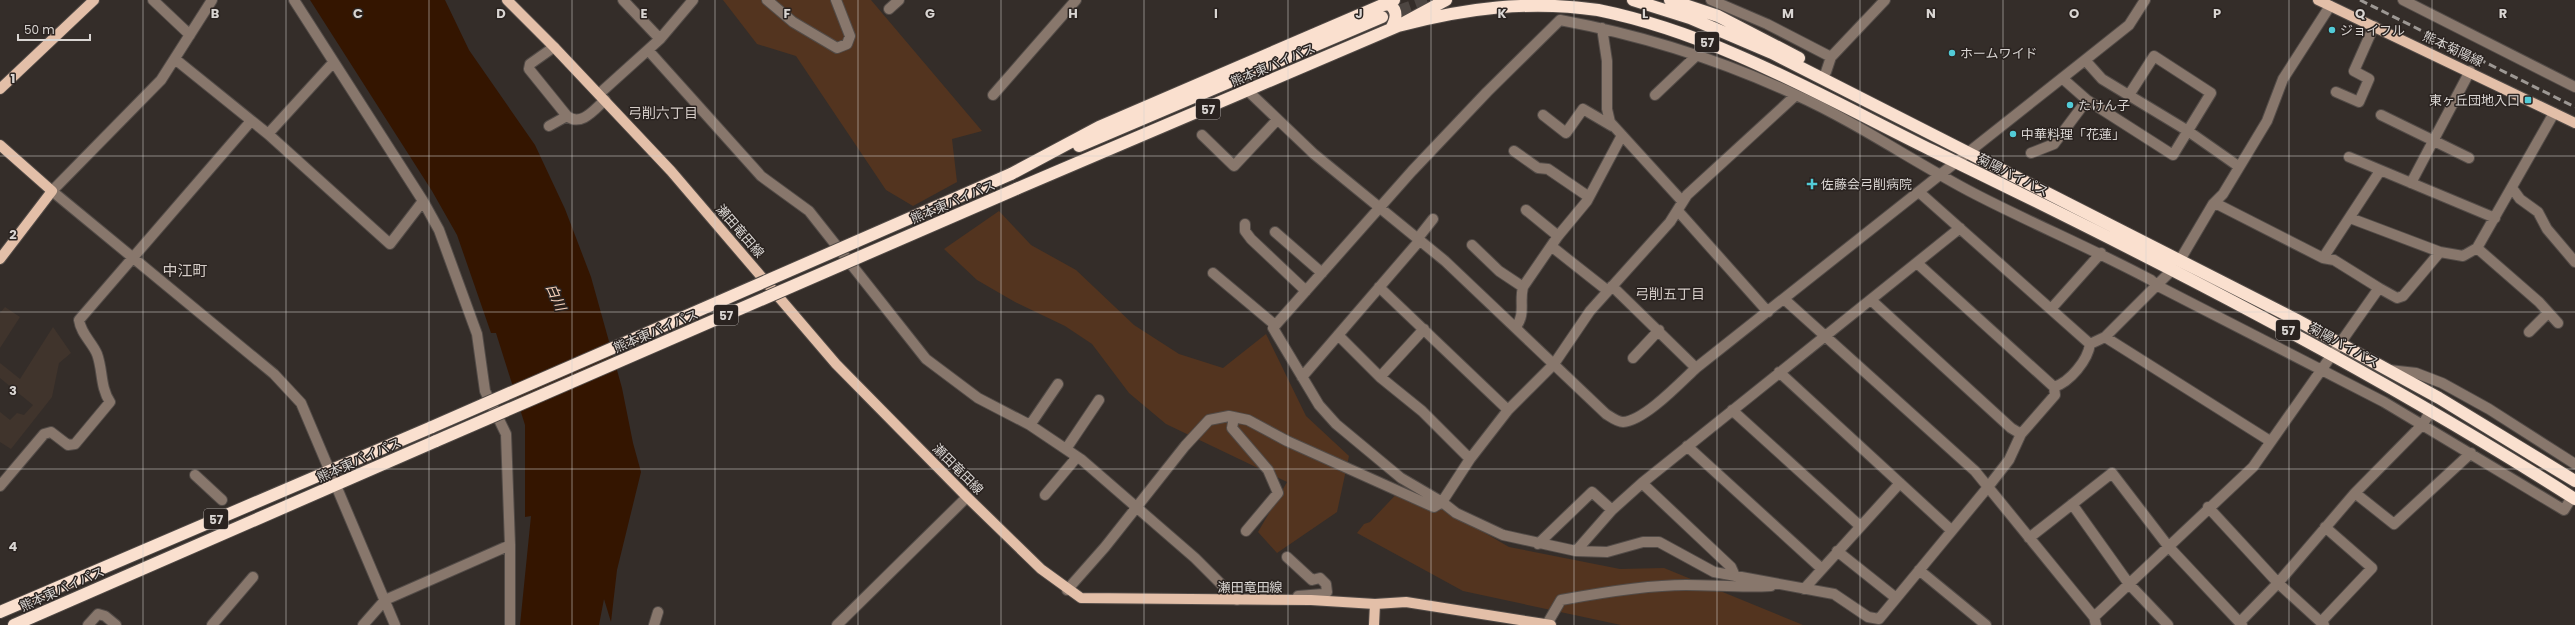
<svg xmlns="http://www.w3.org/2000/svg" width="2575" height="625" font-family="Poppins,'Noto Sans JP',sans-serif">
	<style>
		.built { fill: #40342c }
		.green { fill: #53341f }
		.water { fill: #341500 }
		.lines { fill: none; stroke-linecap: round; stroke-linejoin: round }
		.highway-tunnel { stroke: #4d4642; stroke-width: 12; stroke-dasharray: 12 6; stroke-linecap: butt }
		.minor-casing { stroke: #524b47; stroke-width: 12 }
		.major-casing { stroke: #524b47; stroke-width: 12 }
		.highway-casing { stroke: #524b47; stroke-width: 14 }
		.minor { stroke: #88776c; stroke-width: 10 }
		.major { stroke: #e3bfa8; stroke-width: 10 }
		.highway { stroke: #fae0cf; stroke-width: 12 }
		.rail { stroke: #9d9894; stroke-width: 3; stroke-dasharray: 8 4; stroke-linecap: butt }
		.highway-bridge-casing { stroke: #524b47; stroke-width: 14; stroke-linecap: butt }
		.highway-bridge { stroke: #fae0cf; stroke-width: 12 }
		.grid { fill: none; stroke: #d9d5d2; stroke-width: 1; stroke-opacity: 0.55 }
		.poi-dot { fill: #52cbd7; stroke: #2a2320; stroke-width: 1.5 }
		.labels { text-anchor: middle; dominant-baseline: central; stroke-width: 3; stroke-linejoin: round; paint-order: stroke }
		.shield { fill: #2a2320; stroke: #a4a09d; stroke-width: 1 }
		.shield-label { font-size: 12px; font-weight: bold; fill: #d9d5d2 }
		.poi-label { font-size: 13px; fill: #d9d5d2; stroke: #2a2320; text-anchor: start }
		.street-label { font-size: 13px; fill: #d9d5d2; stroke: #2a2320 }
		.neighbourhood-label { font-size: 14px; fill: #d4ccc7; stroke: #2a2320 }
		.water-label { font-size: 14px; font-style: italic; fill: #f7d0b8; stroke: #2a2320 }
		.quarter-label { font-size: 15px; fill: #d4ccc7; stroke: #2a2320 }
		.grid-label { font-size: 13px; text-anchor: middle; font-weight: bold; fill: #d9d5d2; stroke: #2a2320; stroke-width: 3; stroke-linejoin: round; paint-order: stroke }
	</style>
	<rect width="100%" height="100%" fill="#342d29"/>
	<path class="built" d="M5,307L20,317L0,348V313Z
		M53,327L71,353L59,363L52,397L11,449L0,442V412L10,420L17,413L24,415L33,405L0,378V363L20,379Z"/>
	<path class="green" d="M723,0H871L982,131L952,139L957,182L913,206L886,190L796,56L757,44Z
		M999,211L1031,245L1076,270L1134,325L1179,354L1223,368L1266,334L1306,416L1349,456L1337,512L1277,553L1258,532L1287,482L1166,424L1129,393L1092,344L1065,326L1015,302L977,280L944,249Z
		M1404,486L1509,547L1620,569L1664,568L1803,625H1621L1463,591L1357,533L1364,524L1370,522Z"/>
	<path class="water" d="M310,0H445L469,50L535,145L565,209L591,277L622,388L633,443L641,472L617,570L611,622L604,599L599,625H520L531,516L525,517V425L496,333H491L457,235L432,191Z"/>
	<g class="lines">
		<path class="highway-tunnel" d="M1382,17L1430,0"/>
		<defs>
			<path id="minor" d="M153,0L190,35
				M212,0L161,80L52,191L274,374L301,403L395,625
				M294,0L423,201
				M623,0L660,39
				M767,0L793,22L837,48L847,44L850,36L836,0
				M1711,0L1767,24L1831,57
				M2403,0L2575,87
				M889,9L899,0
				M1602,28L1607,61V109L1610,122L1682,201
				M554,47L530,64L529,69L567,116C581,127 594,110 605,100
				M648,50L761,176L809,211L926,359L978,398L1030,425L1082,460L1195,558L1237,600
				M175,59L268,134L390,244L423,201L439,230L477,334L485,391L506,434L510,545V625
				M2085,60L2102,79L2188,131L2238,166
				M1826,72L1831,57L1885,0
				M2062,78L2087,100L2173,155L2211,93L2154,56L2129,95
				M1248,91L1314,154L1445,261L1606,414C1611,417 1617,422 1623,422C1644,421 1680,383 1696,368L2085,60L2129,25L2145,0
				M2336,92L2359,102L2369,79L2354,71L2374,26
				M599,94L660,39L693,0
				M993,95L1076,0
				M1655,95L1696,56
				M1543,115L1566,133L1583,109L1612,126
				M2381,115L2469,158
				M549,126L567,116
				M268,134L330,66
				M1202,135L1234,166L1277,120
				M1514,151L1538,168L1548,169L1589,197
				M2031,153L2054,144L2087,100
				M2349,157L2495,218
				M2411,183L2470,71
				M2512,188L2520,199L2538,212L2547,229L2575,262
				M1919,192L2090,344
				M1526,210L1558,236
				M1678,211L1768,312
				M2350,218L2440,252
				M1245,224V231L1251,239L1306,291
				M1275,232L1322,273
				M1418,238L1433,219
				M1472,245L1499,271L1523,287
				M1551,246L1608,291
				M2477,248L2539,302L2558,323
				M2323,258L2380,171
				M1917,263L2054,387L2055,395L2021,434L2009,460L1988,487L1879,619L1868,617L1834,594L1714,572L1659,542H1643L1607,552L1576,551L1503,535L1456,513L1442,502L1401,478L1336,424L1319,405L1273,328L1412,171L1487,92L1560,20C1641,35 1721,60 1796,95C1858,123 1915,163 1975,194C2033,224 2093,249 2151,280L2158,286L2384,402L2564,510L2572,497
				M1213,273L1275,325
				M1612,286L1696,368
				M1379,287L1508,410
				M2379,288L2397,298L2403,296L2440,252L2463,256L2477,248L2554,113
				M1784,299L1975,471L2094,617L2096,625
				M1871,300L2011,428L2021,434
				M2051,309L2101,253
				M1516,327C1526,313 1519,303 1523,287L1558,236L1587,201L1621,137
				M2529,332L2548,313
				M1338,335L1380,377L1422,411L1470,459
				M2105,337L2270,441
				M1633,358L1659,330
				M2389,370L2416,373L2442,383L2489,409L2575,464
				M1779,372L1951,530
				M1302,377L1420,240
				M1380,377L1424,329
				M2054,387C2070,382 2088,360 2090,344L2105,337L2177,265L2213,204L2223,194L2267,121L2283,79L2330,6
				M1732,410L1860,526
				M1234,417L1232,428L1268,470L1278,493L1246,531
				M1030,425L1058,384
				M1687,446L1822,569
				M1066,449L1099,400
				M195,475L222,500
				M1642,483L1731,567L1735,576
				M0,486L44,434L51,432L68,445L75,444L110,402C100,387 103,370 97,354C92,342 81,334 79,320L251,121
				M2355,493L2394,524L2471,453
				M1045,495L1077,457
				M2072,504L2129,584L2168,625
				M2208,507L2278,583L2324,625
				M2029,538L2112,473L2168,546L2242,625
				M1538,544L1592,492L1612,510
				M1576,551L1612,510L1642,483L1960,228
				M1837,551L1896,598
				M1287,557L1312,580L1320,578L1326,584L1327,592L1323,594L1298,596
				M1919,570L1986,625
				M1804,589L1900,483
				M1067,590L1105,547L1185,446L1209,420L1229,416L1248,420L1287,441L1434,507L1442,502L1470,459L1508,410L1554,364L1590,311L1670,222L1687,195L1796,95
				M2094,617L2253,467L2379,288L2334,260L2323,258L2215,203
				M2240,622L2278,583L2355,493L2423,424L2431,410
				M2321,622L2372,568L2325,527
				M1547,624L1561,600C1599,593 1647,585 1686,585C1715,585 1742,588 1771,586
				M88,625L98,614L105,616L116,625
				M212,625L253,577
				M363,625L385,600L510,545
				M654,625L658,612
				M837,625L967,497"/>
			<path id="major" d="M507,0L554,47L671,171L836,364L967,497L1041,569L1081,598L1311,600L1375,604L1406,602L1551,625
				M2318,0L2575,123
				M0,89L94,0
				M0,145L52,191L0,259
				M1374,625L1375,604"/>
			<path id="highway" d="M1633,0L1690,18L1772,53L2295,319L2439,398L2575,481
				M1670,0L1718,16L1799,58
				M1383,5L1389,4C1399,11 1396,20 1391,29
				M1398,26C1465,8 1530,0 1598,10C1717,34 1825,98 1933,151C2152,257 2370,368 2575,499
				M1079,146L1382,17
				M1011,174L1099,127L1394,0
				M1016,189L1398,26L1446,0
				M0,612L432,427
				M14,625C155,563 296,503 436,441"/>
		</defs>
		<use href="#minor" class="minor-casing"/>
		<use href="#major" class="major-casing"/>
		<use href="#highway" class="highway-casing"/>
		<use href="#minor" class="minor"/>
		<use href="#major" class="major"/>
		<use href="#highway" class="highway"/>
		<path class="rail" d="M2360,0L2575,107"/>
		<defs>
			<path id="highway-bridge" d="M432,427L1011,174
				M436,441L1016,189"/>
		</defs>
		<use href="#highway-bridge" class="highway-bridge-casing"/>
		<use href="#highway-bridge" class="highway-bridge"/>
	</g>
	<path class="grid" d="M143,0V625M286,0V625M429,0V625M572,0V625M715,0V625M858,0V625M1001,0V625M1144,0V625M1288,0V625M1431,0V625M1574,0V625M1717,0V625M1860,0V625M2003,0V625M2146,0V625M2289,0V625M2432,0V625M0,156H2575M0,312H2575M0,469H2575"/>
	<g class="poi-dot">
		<circle cx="2332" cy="30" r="4"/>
		<circle cx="1952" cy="53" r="4"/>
		<rect x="2524" y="96" width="8" height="8" rx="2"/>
		<circle cx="2070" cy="105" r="4"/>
		<circle cx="2013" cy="134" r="4"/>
		<path d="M1810 178h4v4h4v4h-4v4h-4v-4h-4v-4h4z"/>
	</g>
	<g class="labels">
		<g class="shield">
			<rect x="1695" y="32" width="24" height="20" rx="3"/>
			<rect x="1196" y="99" width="24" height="20" rx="3"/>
			<rect x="714" y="305" width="24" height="20" rx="3"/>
			<rect x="2276" y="320" width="24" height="20" rx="3"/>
			<rect x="204" y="509" width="24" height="20" rx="3"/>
		</g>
		<g class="shield-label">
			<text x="1707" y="42">57</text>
			<text x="1208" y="109">57</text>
			<text x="726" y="315">57</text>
			<text x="2288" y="330">57</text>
			<text x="216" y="519">57</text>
		</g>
		<g class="poi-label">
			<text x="2340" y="30">ジョイフル</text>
			<text x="1960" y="53">ホームワイド</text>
			<text x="2520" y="100" text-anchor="end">東ヶ丘団地入口</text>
			<text x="2078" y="105">たけん子</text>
			<text x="2021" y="134">中華料理「花蓮」</text>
			<text x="1821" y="184">佐藤会弓削病院</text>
		</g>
		<g class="street-label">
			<text transform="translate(2453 49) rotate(25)">熊本菊陽線</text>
			<text transform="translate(1273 65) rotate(-23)">熊本東バイパス</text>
			<text transform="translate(2013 175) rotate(27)">菊陽バイパス</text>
			<text transform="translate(953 202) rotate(-23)">熊本東バイパス</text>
			<text transform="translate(740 231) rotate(49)">瀬田竜田線</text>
			<text transform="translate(656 331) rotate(-23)">熊本東バイパス</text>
			<text transform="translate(2344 345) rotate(29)">菊陽バイパス</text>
			<text transform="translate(359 460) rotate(-24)">熊本東バイパス</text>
			<text transform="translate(958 469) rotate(45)">瀬田竜田線</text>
			<text x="1250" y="587">瀬田竜田線</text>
			<text transform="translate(62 589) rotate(-24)">熊本東バイパス</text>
		</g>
		<g class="neighbourhood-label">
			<text x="663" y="113">弓削六丁目</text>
			<text x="1670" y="294">弓削五丁目</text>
		</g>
		<g class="water-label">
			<text transform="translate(556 297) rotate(66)">白川</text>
		</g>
		<g class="quarter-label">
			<text x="185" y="270">中江町</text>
		</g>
	</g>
	<g class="grid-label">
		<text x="215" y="18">B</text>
		<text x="358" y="18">C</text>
		<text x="501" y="18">D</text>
		<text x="644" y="18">E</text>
		<text x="787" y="18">F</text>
		<text x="930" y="18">G</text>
		<text x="1073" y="18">H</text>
		<text x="1216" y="18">I</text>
		<text x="1359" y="18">J</text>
		<text x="1502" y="18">K</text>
		<text x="1645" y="18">L</text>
		<text x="1788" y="18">M</text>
		<text x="1931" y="18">N</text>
		<text x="2074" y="18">O</text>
		<text x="2217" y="18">P</text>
		<text x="2360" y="18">Q</text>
		<text x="2503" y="18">R</text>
		<text x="13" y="83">1</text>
		<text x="13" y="239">2</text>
		<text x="13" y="395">3</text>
		<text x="13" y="551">4</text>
	</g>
	<path d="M18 34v6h72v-6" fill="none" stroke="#d9d5d2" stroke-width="2"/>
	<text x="24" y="34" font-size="12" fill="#d9d5d2" stroke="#2a2320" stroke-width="3" paint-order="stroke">50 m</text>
</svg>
